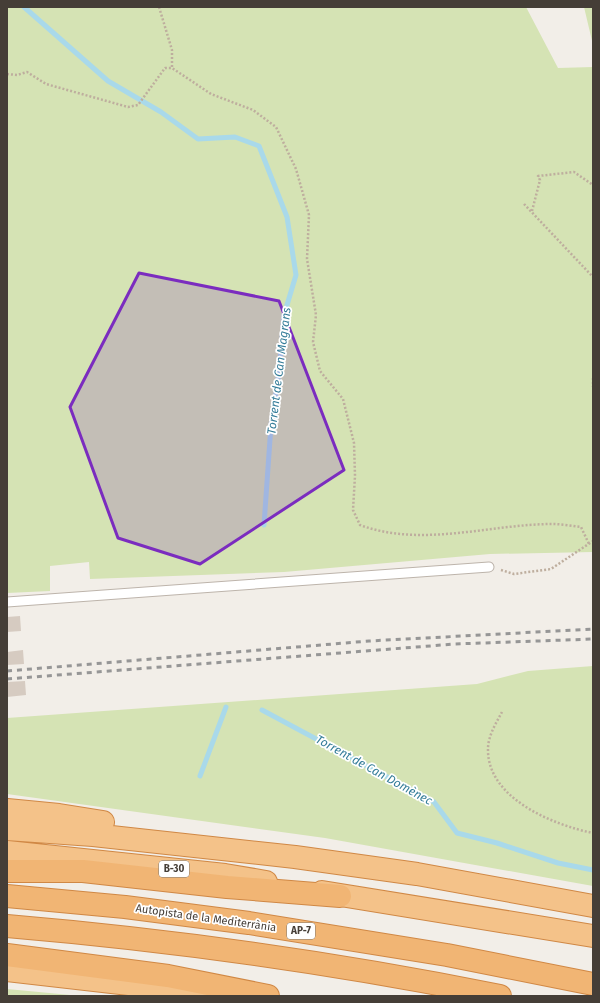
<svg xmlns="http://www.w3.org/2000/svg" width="600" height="1003" font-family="'Fira Sans',sans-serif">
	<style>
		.green { fill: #d5e3b4 }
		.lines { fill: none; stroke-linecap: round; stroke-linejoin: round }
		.stream { stroke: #a9d9ea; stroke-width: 5 }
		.building { fill: #d6cbc1 }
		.service-casing { stroke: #bdb4ab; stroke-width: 11 }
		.trunk-casing { stroke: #d08845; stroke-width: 24 }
		.motorway-casing { stroke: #d08845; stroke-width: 24 }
		.path { stroke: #beae9e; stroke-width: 2.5; stroke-dasharray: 2 2; stroke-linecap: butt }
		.service { stroke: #fff; stroke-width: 9 }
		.trunk { stroke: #f4c289; stroke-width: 22 }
		.motorway { stroke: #f1b574; stroke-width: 22 }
		.rail { stroke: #969696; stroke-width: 3; stroke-dasharray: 5 5; stroke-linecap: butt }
		.marked { fill: #7b2cbf; fill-opacity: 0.2; stroke: #7b2cbf; stroke-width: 3; stroke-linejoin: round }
		.labels { text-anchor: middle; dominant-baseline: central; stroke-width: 3.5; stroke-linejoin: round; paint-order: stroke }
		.shield { fill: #fff; stroke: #7d7873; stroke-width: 1 }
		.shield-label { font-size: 10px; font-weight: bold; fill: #453e37 }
		.street-label { font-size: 11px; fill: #453e37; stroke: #fff }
		.water-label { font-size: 12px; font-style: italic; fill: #357d99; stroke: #fff }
	</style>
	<rect width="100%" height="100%" fill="#f2eee8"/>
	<path class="green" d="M7,7H526L558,68L593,67V552L490,554L284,572L90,579L89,562L50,566V591L7,593Z
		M584,7H593V45Z
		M593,666V886L325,838L7,794V718L477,684L528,671Z
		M7,989L81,996H7Z"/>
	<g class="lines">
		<path class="stream" d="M24,7L108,81L161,112L198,139L235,137L259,146L287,217L296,275L284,315L279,373L271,425L264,525
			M262,710L434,802L457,833L497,843L558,863L593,870
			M200,776L226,707"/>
	</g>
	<path class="building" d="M20,616L21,631L7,632V617Z
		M23,650L24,664L7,665V652Z
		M25,681L26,695L7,697V682Z"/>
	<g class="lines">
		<defs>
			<path id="service" d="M7,602L489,567"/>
			<path id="trunk" d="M7,810L59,815L103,822
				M7,829L93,835L295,857L417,874L593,906
				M7,852L225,875L266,882
				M322,892L593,936
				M7,970L216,994"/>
			<path id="motorway" d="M7,871H83L227,887L340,896
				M7,896L125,907L249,923L447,955L593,984
				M7,926C172,940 337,963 500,996
				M7,955L168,976L268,996"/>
		</defs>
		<use href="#service" class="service-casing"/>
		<use href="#trunk" class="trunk-casing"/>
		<use href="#motorway" class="motorway-casing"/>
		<path class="path" d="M159,7L172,50V68
			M7,74L17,75L27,72L46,84L128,107L138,105L165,68H172L211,94L253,110L276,127L296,169L309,215L307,259L316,315L313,342L320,371L343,399L354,443L355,476L353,510L360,525C422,548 490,524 553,524C562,524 572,526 581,527L589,544
			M524,204L593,277
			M532,211L540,180L538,176L574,172L593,185
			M593,378V387
			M501,570L514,574L551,569L593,541
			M502,712C496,723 488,736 488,749C487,798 553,825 593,833"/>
		<use href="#service" class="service"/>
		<use href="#trunk" class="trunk"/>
		<use href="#motorway" class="motorway"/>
		<path class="rail" d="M7,671L369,641L593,629
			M7,679L455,644L593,639"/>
	</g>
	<path class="marked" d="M139,273L279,301L344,470L200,564L118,538L70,407Z"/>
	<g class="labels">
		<g class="shield">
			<rect x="159" y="861" width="30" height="16" rx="3"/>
			<rect x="287" y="923" width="28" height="16" rx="3"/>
		</g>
		<g class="shield-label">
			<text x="174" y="869">B-30</text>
			<text x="301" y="931">AP-7</text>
		</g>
		<g class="street-label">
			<text transform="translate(206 918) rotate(8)">Autopista de la Mediterrània</text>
		</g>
		<g class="water-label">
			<text transform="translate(279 371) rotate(-83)">Torrent de Can Magrans</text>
			<text transform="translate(374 770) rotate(29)">Torrent de Can Domènec</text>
		</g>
	</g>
	<rect width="600" height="1003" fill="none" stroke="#453e37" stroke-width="16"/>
</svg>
